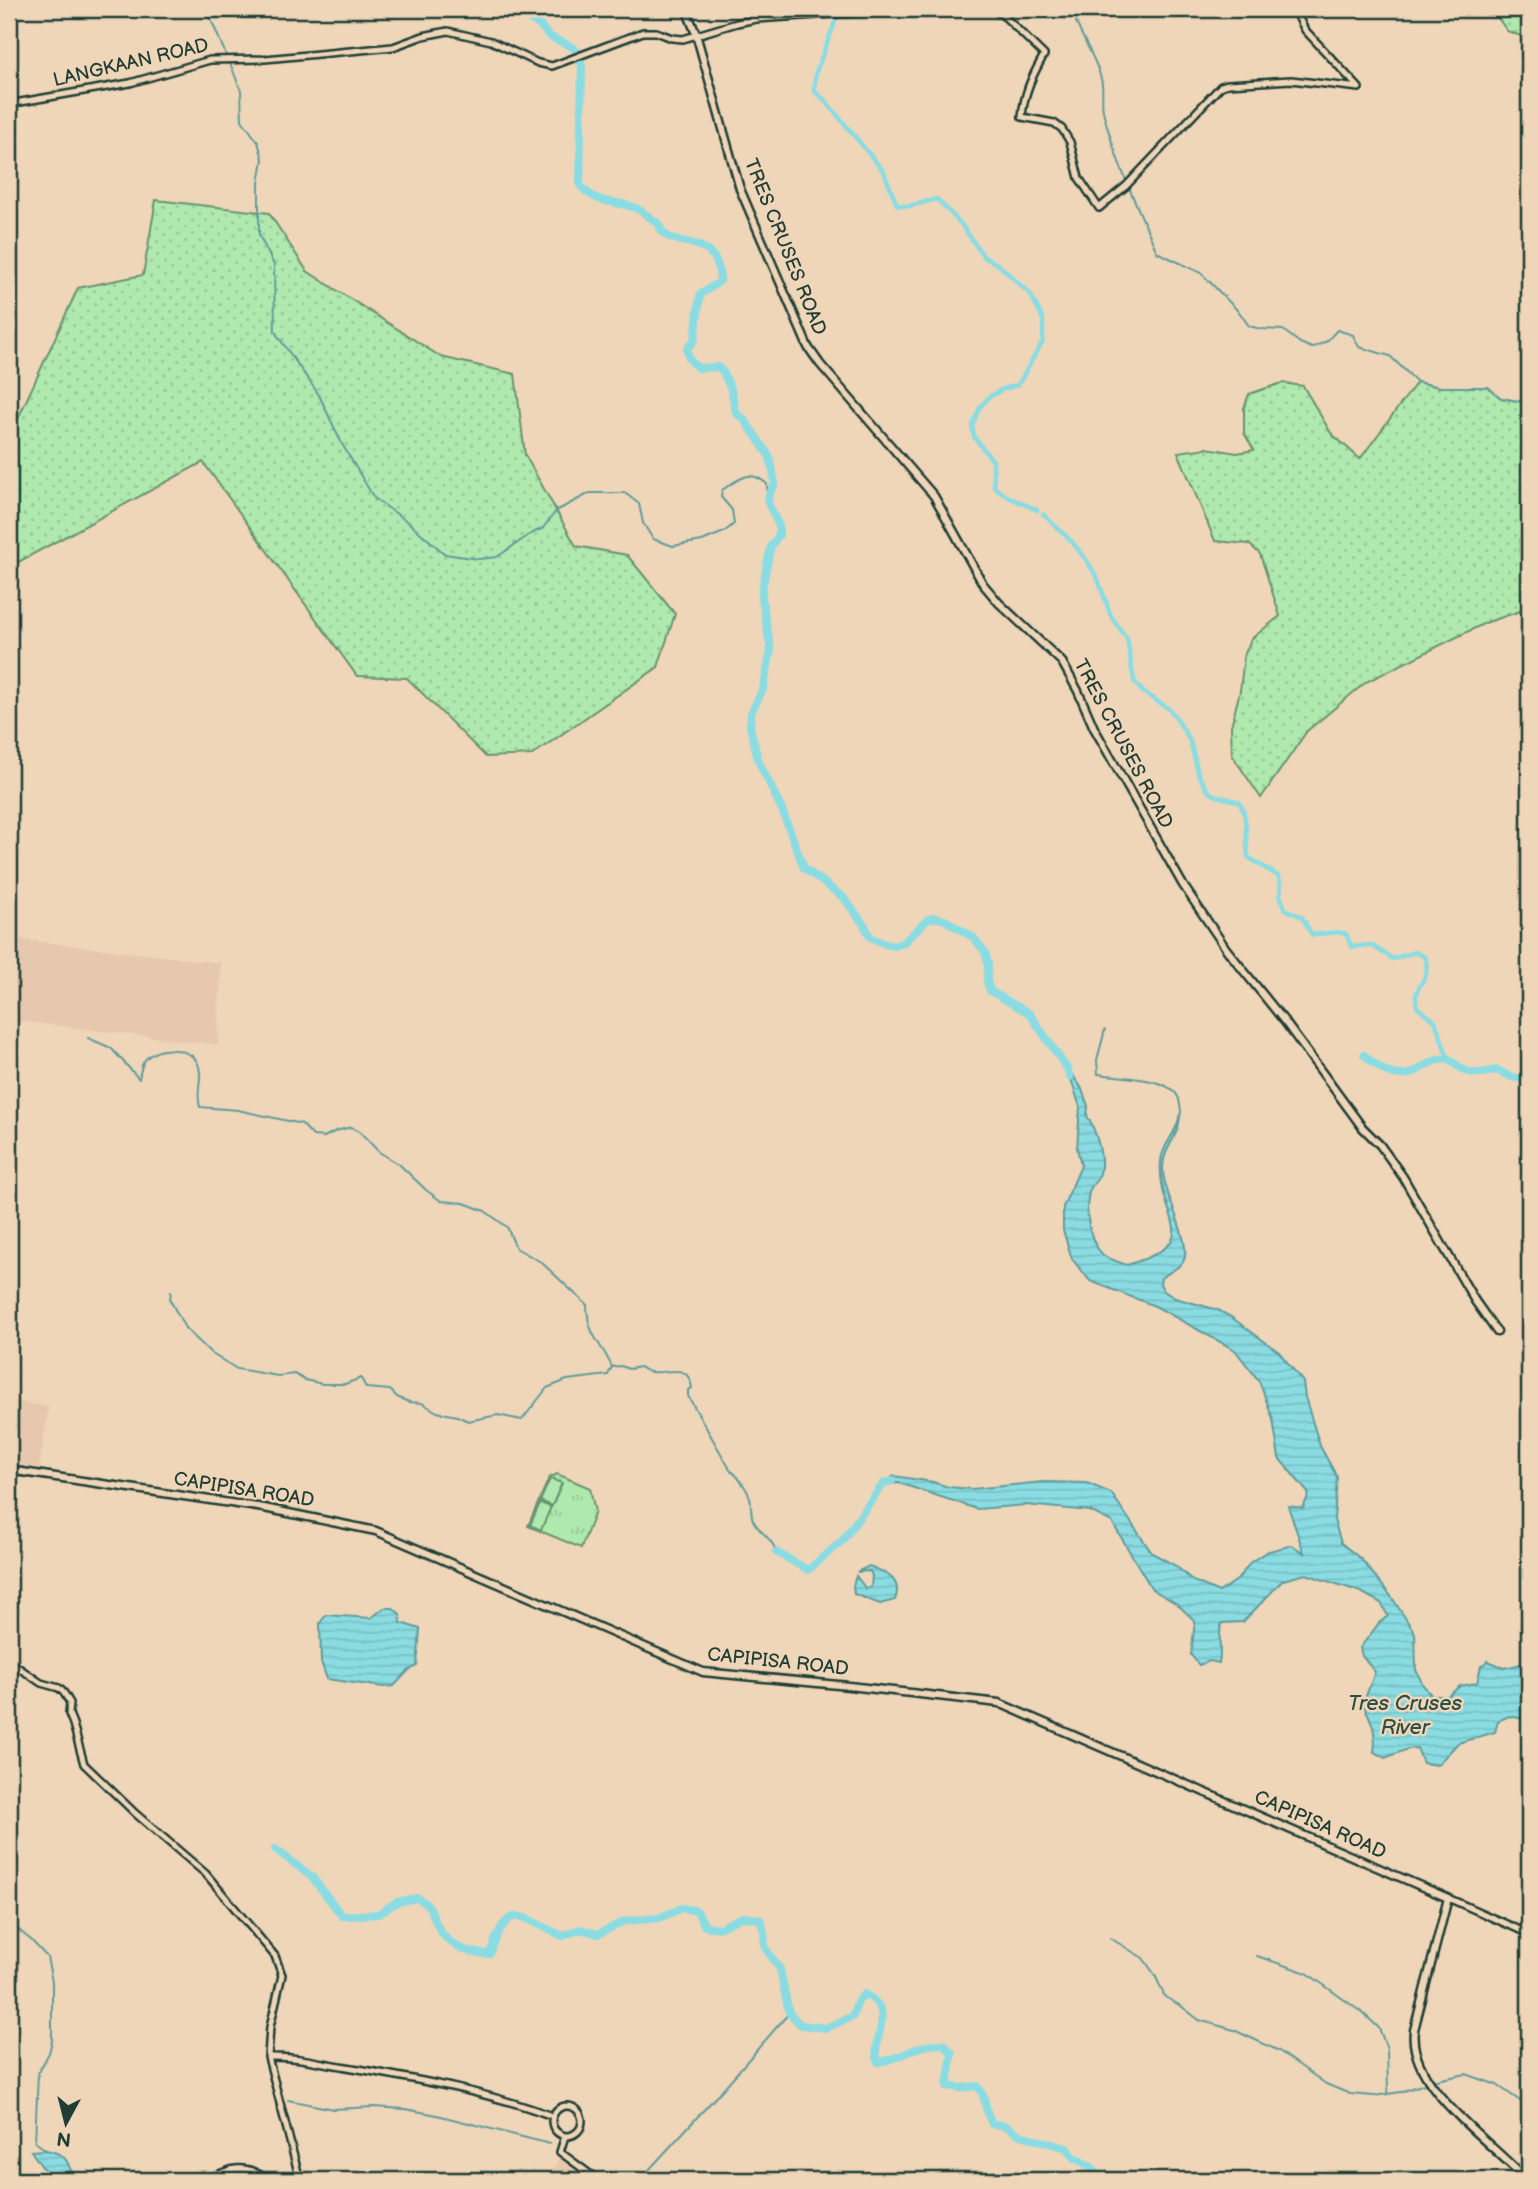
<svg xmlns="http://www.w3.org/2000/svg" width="1538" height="2189" font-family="'Balsamiq Sans',sans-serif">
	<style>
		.built { fill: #e7c8ae }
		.grass { fill: url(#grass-dots); stroke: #679371; stroke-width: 2 }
		.park { fill: url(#park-tufts); stroke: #679371; stroke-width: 2 }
		.pitch { fill: #afe9ae; stroke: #679371; stroke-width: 2 }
		.water { fill: url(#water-rules); stroke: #5f9c9c; stroke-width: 2 }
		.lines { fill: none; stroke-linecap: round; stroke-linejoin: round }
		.stream { stroke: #5f9c9c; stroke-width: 2 }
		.canal { stroke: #8adce2; stroke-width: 4.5 }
		.river { stroke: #8adce2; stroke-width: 8 }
		.tertiary-casing { stroke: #1f3d34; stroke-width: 10 }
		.secondary-casing { stroke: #1f3d34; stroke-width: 11 }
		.tertiary { stroke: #f0d6b8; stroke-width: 5 }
		.secondary { stroke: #f0d6b8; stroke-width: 6 }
		.labels { text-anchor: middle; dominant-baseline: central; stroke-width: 5; stroke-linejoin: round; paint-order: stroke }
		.street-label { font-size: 19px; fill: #1f3d34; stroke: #f0d6b8 }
		.water-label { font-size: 21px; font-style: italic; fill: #2a4d45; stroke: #f0d6b8 }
	</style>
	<defs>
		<pattern id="grass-dots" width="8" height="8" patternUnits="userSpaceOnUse" patternTransform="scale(1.75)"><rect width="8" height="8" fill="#afe9ae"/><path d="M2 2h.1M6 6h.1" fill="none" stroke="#96c996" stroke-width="1.8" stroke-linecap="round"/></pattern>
		<pattern id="park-tufts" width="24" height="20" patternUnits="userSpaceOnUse" patternTransform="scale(1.75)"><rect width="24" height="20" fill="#afe9ae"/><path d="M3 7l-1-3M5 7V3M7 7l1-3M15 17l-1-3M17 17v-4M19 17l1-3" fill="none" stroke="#96c996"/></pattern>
		<pattern id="water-rules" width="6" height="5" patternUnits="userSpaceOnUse" patternTransform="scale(1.75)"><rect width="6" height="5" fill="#8adce2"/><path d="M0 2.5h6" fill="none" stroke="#77bec2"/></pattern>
	</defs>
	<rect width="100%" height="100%" fill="#f0d6b8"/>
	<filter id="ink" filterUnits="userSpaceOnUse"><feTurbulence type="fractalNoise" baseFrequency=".0143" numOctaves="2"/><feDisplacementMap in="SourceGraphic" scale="14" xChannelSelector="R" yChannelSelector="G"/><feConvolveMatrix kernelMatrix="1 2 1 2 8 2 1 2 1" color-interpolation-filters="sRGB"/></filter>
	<g filter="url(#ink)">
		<path class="built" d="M9,938L221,963L218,1045L9,1020Z
			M9,1400L49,1407L39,1468L9,1464Z
			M560,2154L593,2180H551Z"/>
		<path class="grass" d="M1492,9H1529V39L1507,31Z
			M156,200L269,213L307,271L441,357L515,374L525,455L576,546L627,555L675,614L658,667L532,755L486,757L407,678L357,676L203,462L9,567V446L15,425L78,288L143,275Z
			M1417,382L1440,387H1488L1501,398L1529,403V608L1485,623L1366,682L1307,731L1261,798L1232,755L1231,726L1240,691L1244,656L1251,639L1280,616L1260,554L1249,544L1215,541L1178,452L1207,448L1237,453L1254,450L1244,433V408L1249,394L1282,383L1303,386L1331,433L1360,459Z"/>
		<path class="park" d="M557,1474L590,1488L595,1512L581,1548L528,1526L549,1478Z"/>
		<path class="pitch" d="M550,1479L562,1483L552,1506L540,1501Z
			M540,1503L551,1507L541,1530L530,1525Z"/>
		<path class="water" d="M1029,1013L1081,1087L1088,1106L1087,1116C1096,1130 1104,1157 1100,1173C1098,1180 1091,1185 1089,1192C1085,1210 1088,1239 1102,1254C1107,1259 1119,1262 1127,1265C1211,1239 1156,1221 1161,1161C1162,1148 1171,1139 1176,1127C1178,1122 1179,1117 1181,1112C1180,1117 1179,1123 1178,1128C1173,1142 1163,1152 1163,1168C1162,1193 1194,1244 1183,1262C1179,1268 1168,1273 1161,1278L1160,1284L1164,1291L1175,1298L1218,1310L1231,1317L1279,1352L1303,1382L1305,1397L1320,1446L1337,1477L1334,1520L1341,1543L1361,1559L1391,1596L1415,1633L1416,1670L1423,1685L1432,1696H1448L1460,1686L1477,1683L1481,1666L1488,1661L1505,1668L1529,1662V1720L1509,1716L1498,1721L1495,1732L1458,1743L1437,1765L1423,1763L1417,1748L1408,1749L1385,1758L1374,1752C1377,1733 1372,1721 1363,1704L1375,1672L1362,1656L1360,1648L1379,1623L1388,1616L1381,1603L1361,1592L1306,1574L1283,1580L1243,1622L1222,1623C1217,1637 1222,1648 1219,1663L1210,1661L1199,1665L1191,1655L1195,1621L1177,1604L1152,1589L1112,1522L1090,1511L1026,1505L977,1509L899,1483L883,1484L894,1476L933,1482L948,1487L972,1489L1043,1482L1087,1483L1111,1493L1152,1553L1176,1566L1193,1581L1219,1592L1237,1580L1251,1562L1266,1552L1292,1545L1304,1553L1288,1506L1303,1508L1309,1494L1279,1458L1273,1419L1259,1381L1235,1350L1155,1306L1090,1281L1072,1259L1063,1230V1207L1081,1166L1077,1148L1080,1107L1068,1070Z
			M869,1566C886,1573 903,1579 895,1600L880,1604L854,1594L853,1586L856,1576L866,1589L871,1587L872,1576L870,1571L857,1572Z
			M384,1608H393L400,1614L401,1623L420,1629L417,1666L408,1671L394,1686L383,1687L327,1679L321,1662L320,1623L326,1615L371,1618Z
			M46,2150C67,2154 68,2161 74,2180H51L31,2151Z"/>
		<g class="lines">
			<path class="stream" d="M209,9L210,17L226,55
				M1073,9C1075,30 1096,56 1101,79C1104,89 1101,100 1103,111C1115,160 1137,206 1157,252L1201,273L1240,313L1249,326L1261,329L1283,330L1300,343L1312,348L1327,341L1337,330L1353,335L1359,347L1390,356L1417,382L1440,387H1488L1501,398L1529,403
				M230,63L241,91L242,120L258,142L263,159L259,183V235L274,265L275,332L319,395L342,444L374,498L408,522L445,554L479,559L497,557L529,535L543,528L556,511L590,493H625L639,504L643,523L653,539L673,546L702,541L724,532L734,524L732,510L721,497L722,490C739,479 749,468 767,484L768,503
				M1105,1030L1097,1060L1098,1074C1118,1077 1165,1077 1177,1095C1180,1100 1180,1106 1181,1111
				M88,1038L111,1048L139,1079C140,1074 141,1067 143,1063C152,1045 191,1045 198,1064C204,1077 195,1090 200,1107L238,1110L302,1124L313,1136L324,1137L336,1131L351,1127L360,1132L379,1152L399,1164L426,1190L441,1201L464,1203L485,1211L507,1227L516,1248L541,1262L587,1305C588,1338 600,1340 612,1367
				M171,1291L170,1300L185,1328L212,1354L237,1369L278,1376L294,1374L305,1380L323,1384H345L361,1378L366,1388L390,1390L397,1397L409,1402L422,1403L437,1412L457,1416L468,1421L498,1415L522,1420L547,1388L567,1380L608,1375L612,1367
				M613,1367L621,1366L629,1369L640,1367C658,1383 687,1355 692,1388L688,1390V1396L731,1471C736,1473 749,1492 750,1498C752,1505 750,1512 753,1520C759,1533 773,1538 776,1552
				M9,1865L11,1861
				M9,1922L31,1940L47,1957L52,1982V2041L49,2053L38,2073L35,2142L46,2150
				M1110,1938L1143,1958L1155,1975L1165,1997L1181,2006L1199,2020L1234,2030L1279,2051L1326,2084L1350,2094L1374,2096L1401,2092L1427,2083
				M1257,1956L1307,1973L1364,2014L1379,2028L1387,2049L1388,2094
				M1432,2081L1466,2074L1497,2085L1529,2107
				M288,2100L333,2109L374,2107L405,2109L437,2115L550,2144
				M647,2172L722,2090L789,2013"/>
			<path class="canal" d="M837,17L816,72L814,91L825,100L884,172L897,205L909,206L937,199L961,224L984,257L999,265L1031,295L1043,319V341L1018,385L1003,389L989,397L980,407L972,426L974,437L993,461L994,487C1007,499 1022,502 1037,510
				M1043,514L1072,542L1085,558L1097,577L1111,616L1127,639L1134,681L1143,692L1169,709L1175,716L1190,741L1199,776L1208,791L1214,795L1239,802C1249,819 1245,837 1248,857L1278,876L1281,884L1280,895L1285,909L1302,917L1312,935L1338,932L1346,934L1352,947L1371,945L1393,959L1415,952L1425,957C1431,980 1419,979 1416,996C1415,1000 1417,1004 1417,1007L1435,1021L1448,1058"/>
			<path class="river" d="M516,9C523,18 536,20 543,29C547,33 547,35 551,37C570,48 576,41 582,67L580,185C597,206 613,199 635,208C643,211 651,219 659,224C664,253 719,227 720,281L700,295L695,339L687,349L689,359L698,368L718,367L723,372L731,389L736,413L744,419L770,457L775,483L769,495L768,503L779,526V535L771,546L762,589V599L771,651L763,689L751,713L750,726L758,760L782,810L804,868L844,898L865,926L870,937L885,944L895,946L904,942L927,920L934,917L945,920L974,938L985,952L988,964L987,981L990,991L1029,1013L1068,1070L1070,1077
				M1364,1055C1380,1069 1396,1083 1418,1070C1428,1064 1435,1059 1448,1058C1467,1075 1472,1076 1497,1070L1511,1077L1529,1080
				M776,1552L808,1570L842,1541L883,1484L892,1481
				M275,1849L312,1877L342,1916L378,1914L397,1902L417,1898C432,1906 430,1909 436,1923C446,1946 468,1954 490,1954C510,1895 521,1919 563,1936L580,1929L598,1934L625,1921L659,1918L682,1908L697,1911L705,1926L719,1928L742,1917L760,1919L764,1931L765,1948L780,1969L789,2013L801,2025L826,2028L853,2016L857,2003L864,1994C900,2012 869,2036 878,2062C904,2059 915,2043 944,2044L952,2053L947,2086L961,2088L977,2086C988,2098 983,2108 992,2124L1004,2125L1020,2135L1067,2148L1075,2158L1093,2168L1099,2180"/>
			<defs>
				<path id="tertiary" d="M993,9L1005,17L1044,55C1032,76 1024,93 1022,117L1054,123L1062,129L1070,142L1079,178L1099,208L1126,186L1221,86L1228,84L1291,80L1359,88
					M1294,9L1305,30L1359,88
					M9,104L130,83L210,60L265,59L393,47L423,36L448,31L491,41L538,63L552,66L643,32H656L672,38L683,39L737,23L756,19L911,9
					M9,1661L41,1683L59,1688L64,1693L70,1703L69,1714L73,1724L84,1764L136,1814L206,1874L275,1956L282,1975L270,2027L268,2057L300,2180
					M1448,1898L1529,1934
					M268,2057C297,2056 324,2064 353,2068C420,2080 488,2092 552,2116
					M552 2121a15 15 0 1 1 30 0a15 15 0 1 1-30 0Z
					M565,2136L560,2152L598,2180
					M206,2180C230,2168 245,2162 268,2180"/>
				<path id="secondary" d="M686,9L696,34L740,189L808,347L820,364L934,496L983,584L999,603L1062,662L1078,691L1094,728L1183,885L1227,950L1285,1022L1362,1127L1380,1145L1403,1177L1475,1301L1497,1332
					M9,1470L264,1508L376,1531L703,1672L849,1686L999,1703L1448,1898L1414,2030C1407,2088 1492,2141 1526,2180"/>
			</defs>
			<use href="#tertiary" class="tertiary-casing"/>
			<use href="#secondary" class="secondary-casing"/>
			<use href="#tertiary" class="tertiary"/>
			<use href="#secondary" class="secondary"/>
		</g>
	</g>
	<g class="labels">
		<g class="street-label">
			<text transform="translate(131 63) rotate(-13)">LANGKAAN ROAD</text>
			<text transform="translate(785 247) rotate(68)">TRES CRUSES ROAD</text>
			<text transform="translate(1123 744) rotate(62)">TRES CRUSES ROAD</text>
			<text transform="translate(244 1490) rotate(9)">CAPIPISA ROAD</text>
			<text transform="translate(778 1662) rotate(6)">CAPIPISA ROAD</text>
			<text transform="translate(1320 1825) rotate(24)">CAPIPISA ROAD</text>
		</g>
		<g class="water-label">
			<text x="1405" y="1703">Tres Cruses<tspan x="1405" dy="24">River</tspan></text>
		</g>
	</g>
	<rect width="1538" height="2189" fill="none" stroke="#f0d6b8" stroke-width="35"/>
	<rect x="18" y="18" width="1503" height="2154" fill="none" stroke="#1f3d34" stroke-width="2.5" filter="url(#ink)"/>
	<g transform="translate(66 2123) rotate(187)" stroke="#f0d6b8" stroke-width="5" paint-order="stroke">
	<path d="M0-5L12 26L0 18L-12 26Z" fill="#1f3d34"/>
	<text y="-10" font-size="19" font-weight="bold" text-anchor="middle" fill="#1f3d34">N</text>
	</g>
</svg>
